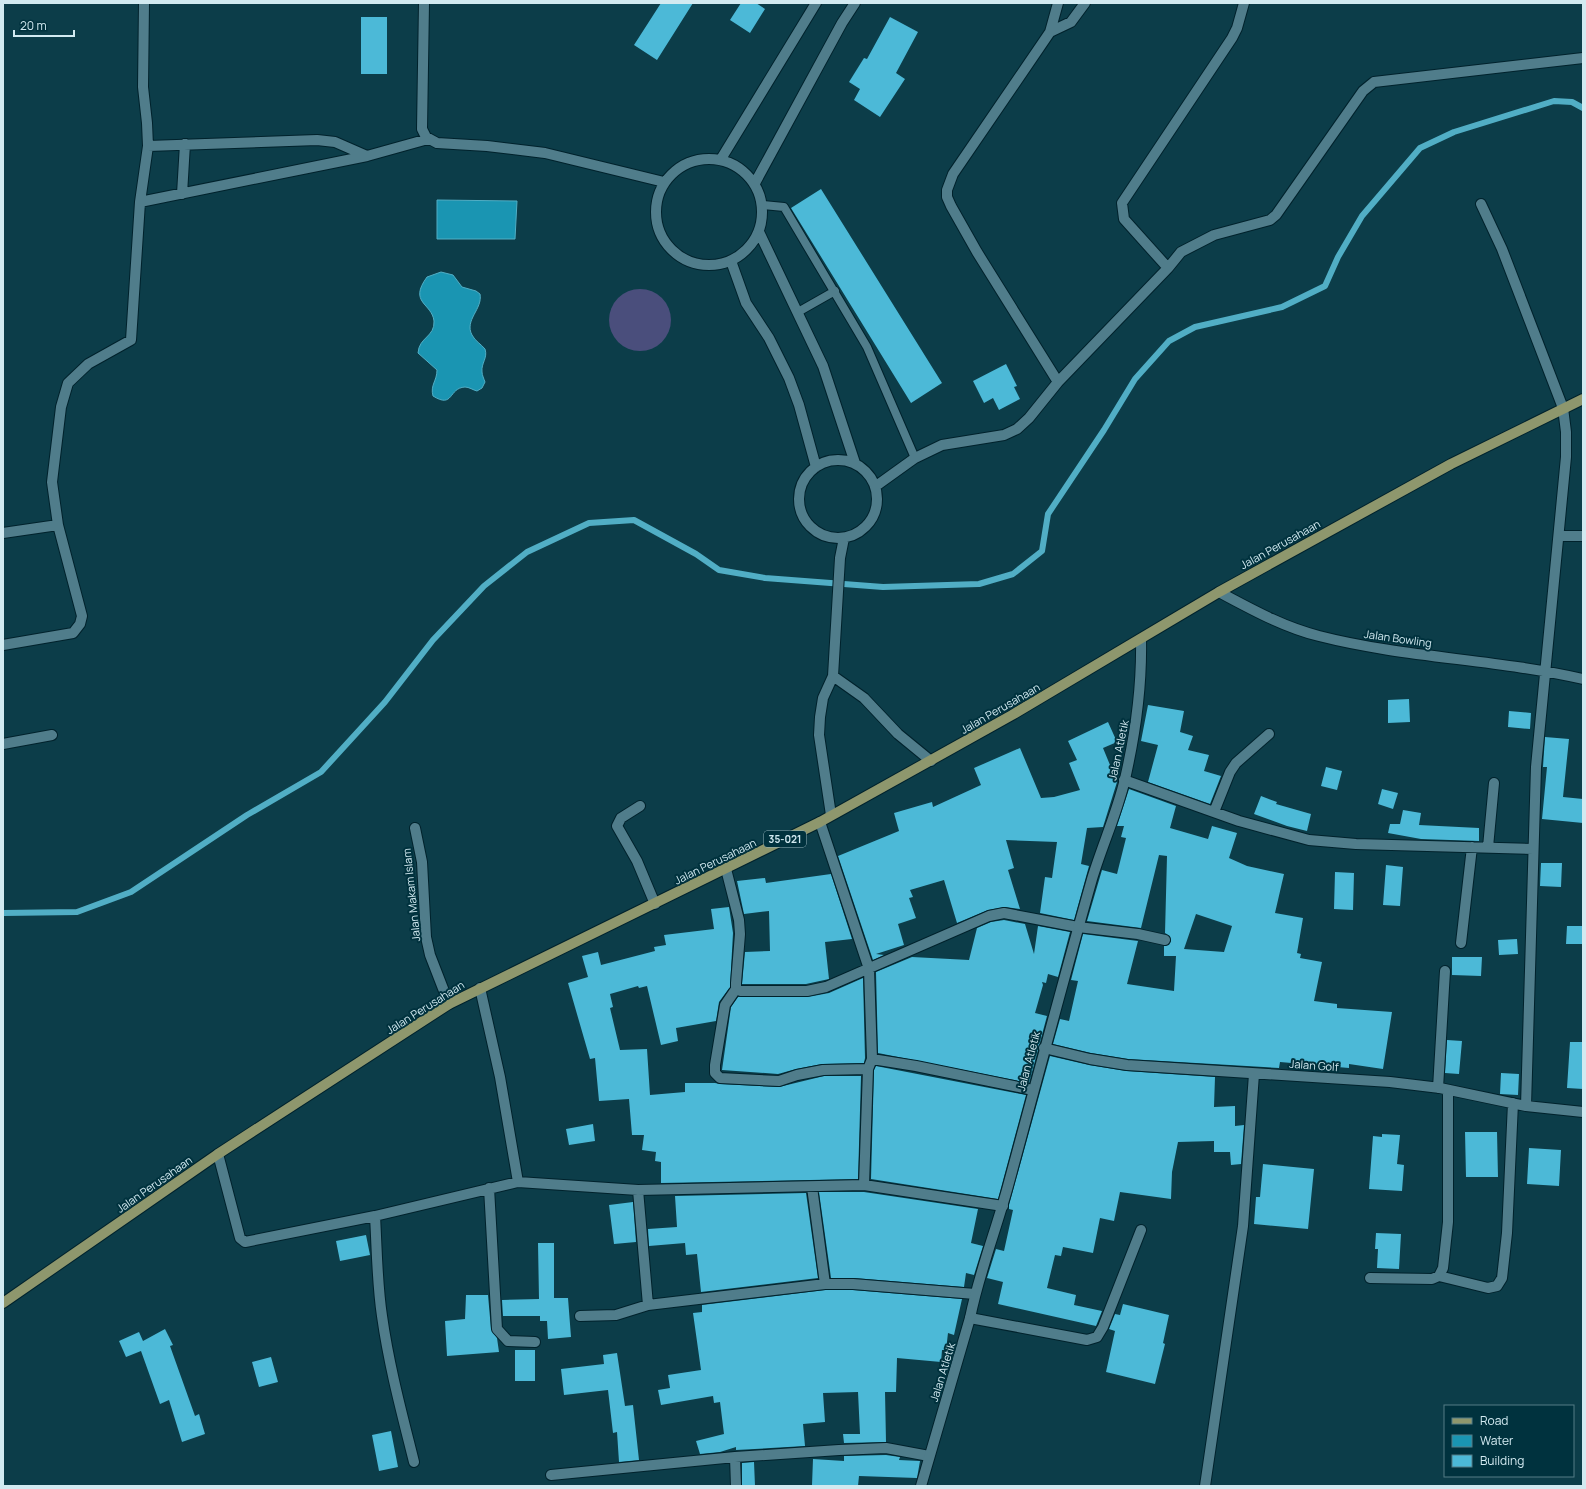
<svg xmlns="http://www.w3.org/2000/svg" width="1586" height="1489" font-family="Manrope,sans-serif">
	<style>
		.green { fill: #4a4e7c }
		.water { fill: #1a95b2; stroke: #51aec5 }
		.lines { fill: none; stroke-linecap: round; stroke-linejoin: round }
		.stream { stroke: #51aec5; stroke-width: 6 }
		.building { fill: #4cb9d7; fill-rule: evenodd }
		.lane-casing { stroke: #00222c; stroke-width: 10 }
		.street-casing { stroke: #00222c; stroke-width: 12 }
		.secondary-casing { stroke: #00222c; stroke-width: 12 }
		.primary-casing { stroke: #00222c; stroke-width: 12 }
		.lane { stroke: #507d8b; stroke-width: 8 }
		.street { stroke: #507d8b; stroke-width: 10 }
		.secondary { stroke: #507d8b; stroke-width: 10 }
		.primary { stroke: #8e976d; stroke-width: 10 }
		.labels { text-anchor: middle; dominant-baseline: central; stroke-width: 4; stroke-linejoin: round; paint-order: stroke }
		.shield { fill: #00323e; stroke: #93b3bb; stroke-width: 1 }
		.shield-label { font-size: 10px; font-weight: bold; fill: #d2eaf1 }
		.street-label { font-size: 11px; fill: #d2eaf1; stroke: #00323e }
	</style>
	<rect width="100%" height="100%" fill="#0c3d49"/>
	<path class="green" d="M609 320a31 31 0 1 1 62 0a31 31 0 1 1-62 0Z"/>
	<path class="water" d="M437,200L517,201L515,239H437Z
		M441,272L453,275L462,287L476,291L480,294C483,309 464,320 472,335C475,341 481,344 485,349C488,358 481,363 482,372C482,375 484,379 485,382L482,388L477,391C473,390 469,387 465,387C448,388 454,409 433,396C430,385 437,381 437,370L418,353C419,337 435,337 434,321C432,303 408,303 427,277Z"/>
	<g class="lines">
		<path class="stream" d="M3,913L77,912L131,892L247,815L321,772L385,702L433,640L484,586L527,552L589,523L634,520L696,554L719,570L765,578L883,587L979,584L1013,574L1042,551L1048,514L1104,430L1135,379L1169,341L1195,327L1282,307L1325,286L1338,257L1362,216L1420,148L1454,132L1554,101L1572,102L1583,108"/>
	</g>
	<path class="building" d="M661,3H693L657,60L634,45Z
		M741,3H756L765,9L750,33L730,20Z
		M361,17H387V74H361Z
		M890,17L918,32L896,73L905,79L880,117L854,100L860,89L849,82L864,58L867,59Z
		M821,189L942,383L911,403L791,208Z
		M1006,364L1017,386L1014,387L1020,399L999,410L993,398L984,403L973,381Z
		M1409,699L1410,722L1388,723V700Z
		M1148,705L1184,711L1180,732L1193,736L1188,750L1209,755L1204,771L1221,776L1210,804L1148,782L1158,745L1141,741Z
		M1509,711L1531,713L1530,729L1508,727Z
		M1108,722L1117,742L1103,748L1117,782L1103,827L1087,828L1081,864L1089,866L1074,920L1040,913L1045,877L1052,878L1057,842L1006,840L1014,868L1008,870L1020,909L1005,907L988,910L957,923L944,880L910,890L913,897L909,898L916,918L898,924L904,945L876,954L884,955L873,960L838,856L899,831L894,813L932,802L933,807L981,785L974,768L1020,748L1041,798L1054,797L1080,790L1069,763L1077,760L1068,741Z
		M1545,737L1569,739L1563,797L1583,799V823L1542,819L1547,767H1543Z
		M1326,767L1342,771L1337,790L1321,786Z
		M1129,789L1176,806L1170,828L1208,839L1212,826L1237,833L1229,858L1247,866L1284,874L1275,913L1303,918L1297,953L1301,954L1300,958L1322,962L1314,1001L1337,1004V1008L1392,1012L1383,1069L1349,1064V1068L1280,1062L1279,1068L1128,1059L1091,1053L1053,1044L1060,1019L1069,1021L1078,981L1071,980L1083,934L1138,941L1127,984L1174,991L1176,956H1164V946L1169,945L1171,941L1170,936L1165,933L1167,856L1159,855L1141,928L1087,921L1102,870L1117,874L1126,838L1121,837L1124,826H1117ZM1196,914L1232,926L1224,952L1184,949Z
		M1382,789L1398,793L1393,809L1378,804Z
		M1261,796L1277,802L1276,804L1311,814L1307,831L1287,826L1254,814Z
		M1403,810L1421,813L1419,825L1479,828V841L1421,839L1388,833L1390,824H1400Z
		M1541,863H1562L1561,887L1540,886Z
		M1386,865L1403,867L1400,906L1383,905Z
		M1335,872L1354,873L1353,910L1334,909Z
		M831,874L852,939L825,942L829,979L806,984H742L745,952L770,951L769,911L744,914L737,881L765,878L766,883Z
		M729,907L733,933L730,987L719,1002L716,1021L676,1028L678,1041L661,1045L647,986L639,988L638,986L610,994L613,1007L610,1008L620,1050L647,1049L650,1095L685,1092V1083H715L720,1084L779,1087L824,1076H861L858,1179L661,1183V1162L655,1161L656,1152L642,1150L644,1135H632L629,1099L599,1101L595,1058L590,1059L568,983L588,977L582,956L598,952L601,965L655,951L654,947L666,945L664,935L714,929L711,909Z
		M1004,920L1025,924L1034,954L1038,926L1070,932L1058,977L1048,974L1046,983L1042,982L1043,985L1035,1013L1047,1016L1029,1083L878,1053L876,972L912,957L969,960L977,928L991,922Z
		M1567,926H1583V944H1566Z
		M1517,939L1518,954L1499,955L1498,940Z
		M1452,957H1482L1481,976L1452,975Z
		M863,978L865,1058L864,1063L822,1064L796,1069L778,1074L722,1070L731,1007L738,997H808L829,993Z
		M1447,1040L1462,1041L1459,1074L1445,1073Z
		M1570,1042H1583V1089L1567,1088Z
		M1050,1056L1089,1065L1126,1071L1215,1077L1214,1107L1235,1106V1126L1244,1125L1241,1164L1231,1165L1230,1152H1214V1141L1178,1142L1172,1172L1171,1199L1120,1192L1114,1221L1100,1218L1093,1253L1063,1247L1061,1256L1055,1255L1047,1288L1076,1295L1074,1305L1102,1311L1096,1326L998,1304L1003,1282L987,1278L996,1249L1004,1251L1013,1210L1009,1209V1205Z
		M876,1066L1026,1095L998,1199L871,1179L874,1070Z
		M1501,1073L1519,1074L1518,1095L1500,1094Z
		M593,1124L595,1141L569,1145L566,1129Z
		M1465,1132H1497L1498,1177H1466Z
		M1382,1134L1400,1135L1397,1164L1404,1165L1402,1191L1369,1189L1373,1136L1382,1137Z
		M1529,1148L1561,1150L1559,1186L1527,1184Z
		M1263,1164L1314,1169L1308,1229L1254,1224L1256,1197H1260Z
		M819,1192H864L978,1209L971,1243L983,1246L974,1275L966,1273L964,1287L854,1278H831Z
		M806,1193L818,1278L701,1292L697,1254L686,1255L685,1243L649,1246L648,1229L677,1227L675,1196Z
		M633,1202L636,1242L614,1244L609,1205Z
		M1376,1233L1401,1234L1399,1269L1377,1268L1378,1249H1375Z
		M366,1235L370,1255L340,1261L336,1241Z
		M538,1243H554V1298H568L571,1337L548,1339L547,1321H540V1316H503L502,1300L539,1299Z
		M825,1290H853L962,1299L954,1335L948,1333L946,1350H942L941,1362L897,1358L896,1392H885L886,1442L844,1443L843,1434H860L858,1392L823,1393L825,1422L803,1424L805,1446L736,1450V1447L720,1452L700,1454L696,1441L724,1434L720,1402L714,1403L713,1396L661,1405L658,1390L670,1388L668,1375L701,1370L693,1313L702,1312V1305Z
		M466,1295H488L491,1329L497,1338L499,1352L447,1356L445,1321L465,1319Z
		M1123,1304L1169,1315L1163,1343L1165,1344L1155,1384L1106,1372L1115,1331L1109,1329L1115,1314L1120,1315Z
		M165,1329L173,1345L170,1346L195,1416L199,1414L205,1434L182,1442L169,1400L160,1404L141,1351L126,1357L119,1341L139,1332L143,1341Z
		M515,1350H535V1381H515Z
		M617,1353L625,1406L633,1405L639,1460L619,1462L617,1432L613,1433L608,1390L564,1395L561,1369L604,1364L603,1355Z
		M271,1357L278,1382L259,1387L252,1362Z
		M391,1431L398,1467L379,1471L372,1435Z
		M886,1455L900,1457L899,1460L920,1461L917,1478L859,1476L858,1486L812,1485L813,1459L844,1461V1456Z
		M754,1462L755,1486H742V1463Z"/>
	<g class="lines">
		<defs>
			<path id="lane" d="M763,205L784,207L867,347L915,458
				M798,312L835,291"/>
			<path id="street" d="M144,3L143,87L147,123L148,146L317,140L335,142L367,156
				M424,3L422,129L426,137L437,143L487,146L545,153L664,182
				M1050,32L1071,22L1085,3
				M148,146L140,202L367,156L428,139
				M656 212a53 53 0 1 1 106 0a53 53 0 1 1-106 0Z
				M721,159L816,3
				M755,183L842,23L855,3
				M182,194L185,144
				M1481,204L1502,249L1563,408L1566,432V457L1536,767L1526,1106
				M759,232L823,366L855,463
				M731,261L746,303L769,338L789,378L799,405L816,467
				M1168,268L1181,252L1214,235L1270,220L1276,215L1363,91L1374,82L1583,58
				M1058,382L977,252L951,206L947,197V190L953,174L1050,32L1058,3
				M799 499a39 39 0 1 1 78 0a39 39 0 1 1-78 0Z
				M876,486L915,458L942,445L1004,435L1017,429L1029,418L1058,382L1168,268L1124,219L1122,203L1232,38L1237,28L1244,3
				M3,533L58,525
				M1559,536H1583
				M1219,592C1251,609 1283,627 1319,636C1405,658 1496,659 1583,679
				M3,645L73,633L80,624L82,616L58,525L52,482L61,407L68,383L88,364L131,340L140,202
				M833,676L864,698L898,734L931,761
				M3,744L52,735
				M1124,780L1239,821L1309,840L1356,844L1533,849
				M640,806L621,818L617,826L637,861L655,904
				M1214,812L1230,772L1236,763L1269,734
				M831,815L819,735L820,717L823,698L833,676L840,558L844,538
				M820,822L869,969L872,1059L868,1069L864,1185
				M415,828L422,862L426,937L430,955L449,1004
				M1488,847L1494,783
				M726,869L739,920L740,934L736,983V989L741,991H807L826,987L989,916L1004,913L1078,927L1138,934L1165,940
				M1461,943L1472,847
				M480,988L500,1077L518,1182
				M736,989L725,1005L715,1065V1073L720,1078L779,1081L797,1075L823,1070L868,1069
				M1044,1048L1090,1059L1127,1065L1390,1082L1440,1088L1526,1106L1583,1112
				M872,1059L916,1066L1033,1090
				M1438,1088L1445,971
				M218,1154L240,1238L245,1242L375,1216L518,1182L638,1190L864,1185L1003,1206
				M812,1187L825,1284
				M489,1188L497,1329L508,1341L535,1342
				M638,1190L648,1305
				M375,1216C377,1250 377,1283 382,1316C389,1366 402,1414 414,1462
				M1439,1276L1488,1288L1497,1286L1502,1278L1507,1233L1513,1103
				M1370,1278L1432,1279L1439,1276L1443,1268L1448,1222V1090
				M580,1316L616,1315L648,1305L825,1284H853L975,1294
				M970,1318L1087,1340L1097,1337L1103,1327L1141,1230
				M735,1457L736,1486
				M551,1475L735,1457L839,1450L886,1448L929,1456
				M1205,1486L1243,1226L1254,1074"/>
			<path id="secondary" d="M921,1486L970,1318C979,1273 996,1230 1008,1186C1036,1083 1063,981 1092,879C1102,846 1117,813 1125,779C1136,731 1142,688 1141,639"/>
			<path id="primary" d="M3,1303L218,1154L449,1004L820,822L1012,715L1219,592L1451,464L1583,399"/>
		</defs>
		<use href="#lane" class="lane-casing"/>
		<use href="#street" class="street-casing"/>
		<use href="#secondary" class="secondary-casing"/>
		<use href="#primary" class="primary-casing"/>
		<use href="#lane" class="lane"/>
		<use href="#street" class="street"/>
		<use href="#secondary" class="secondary"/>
		<use href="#primary" class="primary"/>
	</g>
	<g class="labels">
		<rect class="shield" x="764" y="831" width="42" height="16" rx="3"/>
		<g class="shield-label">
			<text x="785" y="839">35-021</text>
		</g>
		<g class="street-label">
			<text transform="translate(1280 544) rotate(-29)">Jalan Perusahaan</text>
			<text transform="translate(1398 638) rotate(8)">Jalan Bowling</text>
			<text transform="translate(1000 708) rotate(-30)">Jalan Perusahaan</text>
			<text transform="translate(1118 750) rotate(-78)">Jalan Atletik</text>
			<text transform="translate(715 861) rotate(-26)">Jalan Perusahaan</text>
			<text transform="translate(411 895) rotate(-96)">Jalan Makam Islam</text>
			<text transform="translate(425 1007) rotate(-32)">Jalan Perusahaan</text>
			<text transform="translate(1028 1061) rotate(-75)">Jalan Atletik</text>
			<text transform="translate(1314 1065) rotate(4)">Jalan Golf</text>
			<text transform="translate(154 1184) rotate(-35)">Jalan Perusahaan</text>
			<text transform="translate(942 1372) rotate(-73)">Jalan Atletik</text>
		</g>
	</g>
	<rect width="1586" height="1489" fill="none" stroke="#d2eaf1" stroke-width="8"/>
	<rect x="1444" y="1405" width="130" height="72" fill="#00323e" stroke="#547c86"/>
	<rect x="1452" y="1418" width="20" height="6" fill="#8e976d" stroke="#547c86"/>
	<text x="1480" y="1425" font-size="12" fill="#d2eaf1">Road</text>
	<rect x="1452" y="1435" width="20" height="12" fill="#1a95b2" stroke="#547c86"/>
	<text x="1480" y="1445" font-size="12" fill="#d2eaf1">Water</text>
	<rect x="1452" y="1455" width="20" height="12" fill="#4cb9d7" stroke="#547c86"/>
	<text x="1480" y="1465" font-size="12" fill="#d2eaf1">Building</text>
	<path d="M14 30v6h60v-6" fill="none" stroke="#d2eaf1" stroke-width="2"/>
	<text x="20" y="30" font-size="12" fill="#d2eaf1" stroke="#00323e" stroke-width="3" paint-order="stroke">20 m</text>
</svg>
